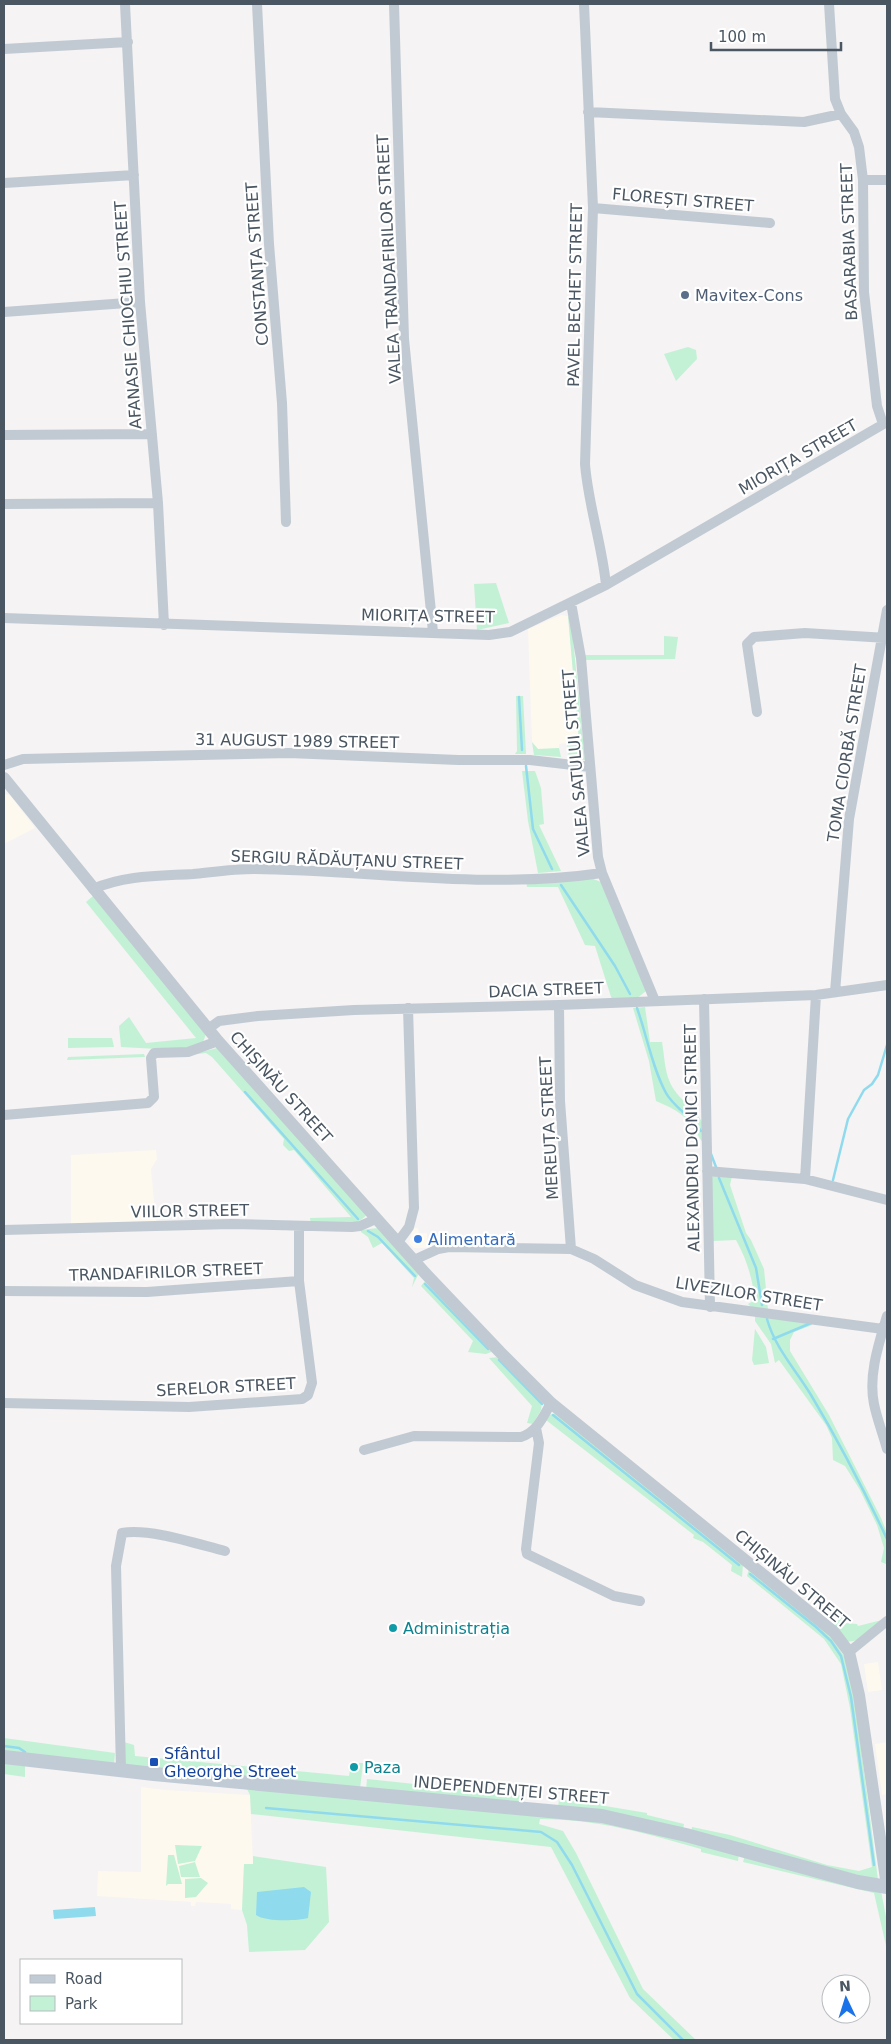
<svg xmlns="http://www.w3.org/2000/svg" width="891" height="2044" font-family="'DejaVu Sans',sans-serif">
	<style>
		.commercial { fill: #fdf9ef }
		.green { fill: #c3f1d5 }
		.water { fill: #90daee }
		.lines { fill: none; stroke-linecap: round; stroke-linejoin: round }
		.stream { stroke: #90daee; stroke-width: 2.5 }
		.minor { stroke: #c1cad2; stroke-width: 10 }
		.tertiary { stroke: #c1cad2; stroke-width: 12 }
		.secondary { stroke: #c1cbd6; stroke-width: 14 }
		.service-dot { fill: #5c6f8a; stroke: #fff; stroke-width: 2 }
		.shop-dot { fill: #3f7fe0; stroke: #fff; stroke-width: 2 }
		.culture-dot { fill: #0f9aa8; stroke: #fff; stroke-width: 2 }
		.transit-dot { fill: #1a4fb4; stroke: #fff; stroke-width: 2 }
		.labels { text-anchor: middle; dominant-baseline: central; stroke-width: 4.5; stroke-linejoin: round; paint-order: stroke }
		.street-label { font-size: 16px; fill: #4a5661; stroke: #fff }
		.service-label { font-size: 16px; fill: #4e5e75; stroke: #fff; text-anchor: start }
		.shop-label { font-size: 16px; fill: #366cbe; stroke: #fff; text-anchor: start }
		.culture-label { font-size: 16px; fill: #0d838f; stroke: #fff; text-anchor: start }
		.transit-label { font-size: 16px; fill: #164399; stroke: #fff; text-anchor: start }
	</style>
	<rect width="100%" height="100%" fill="#f5f3f3"/>
	<path class="commercial" d="M561,615L568,616L579,742L559,744V748L538,749L532,742L528,629Z
		M4,794L10,795L35,828L4,844Z
		M156,1150L157,1159L151,1169L156,1221L71,1224V1155Z
		M413,1228H418L419,1233H427L428,1248H414L409,1243Z
		M878,1662L882,1690L868,1692L864,1664Z
		M887,1742V1794L882,1795L875,1744Z
		M141,1787L166,1790L250,1795L253,1864H244L242,1910L231,1909V1904L196,1902L195,1906H191V1902L97,1896L98,1871L141,1872Z"/>
	<path class="green" d="M688,347L696,350L697,359L676,381L664,354Z
		M496,583L509,623L477,630L474,584Z
		M568,616L571,619L585,760L569,758L567,743L579,741Z
		M664,636L678,637L675,659L585,660V655H664Z
		M516,696H523L526,754H515L517,751Z
		M532,742L538,749L559,748L561,757L534,755Z
		M522,771H535L541,788L544,824L539,825L561,871L538,873L528,821Z
		M588,877L601,882L646,991L636,999L612,1000L595,946L585,945L558,887H527L526,881Z
		M93,896L206,1034L202,1045L177,1050L121,1047L119,1026L129,1017L146,1043L196,1038L86,902Z
		M645,1007L650,1042H662C666,1066 664,1082 683,1100L686,1099L703,1123V1143C687,1117 684,1113 656,1101L649,1061L633,1008Z
		M68,1038H112L114,1047L68,1048Z
		M217,1048L367,1214C357,1230 327,1224 311,1224L310,1218L351,1217L294,1150L289,1151L283,1145L284,1139L212,1057L206,1053L190,1055Z
		M144,1054L145,1057L67,1060L68,1057Z
		M713,1176H732L730,1185L746,1233L751,1240L764,1269L768,1310L751,1307L748,1304L755,1300C752,1277 747,1260 736,1240L713,1241L710,1178Z
		M378,1228L419,1273L412,1287L414,1278L382,1243L373,1248L368,1237L361,1232V1230Z
		M426,1280L494,1351L486,1354L468,1352L473,1341L421,1286Z
		M755,1316L812,1322V1325L794,1332L790,1340V1351L829,1415L881,1518L887,1533V1579L886,1564L881,1562L884,1548L877,1525L860,1490L845,1466L833,1460L832,1438L826,1425L779,1360L775,1363L771,1344L755,1321Z
		M755,1329L766,1347L769,1363L754,1365L752,1360Z
		M499,1357L542,1402L541,1410L533,1424L527,1423L532,1406L489,1358Z
		M556,1413L743,1564L742,1577L731,1571L732,1565L703,1542L693,1538L694,1535L546,1420L549,1415Z
		M749,1569L827,1631L846,1659L854,1692L878,1880L691,1833L692,1827L730,1835L827,1865L859,1871L872,1867L850,1708L841,1664L824,1639L747,1576Z
		M832,1611L844,1612V1623L857,1624L858,1626L882,1620L887,1615V1618C878,1625 859,1645 846,1641C840,1638 833,1626 828,1620Z
		M4,1738L115,1753L114,1765L4,1754Z
		M124,1742L134,1745L135,1756L349,1776L350,1770L357,1771L359,1763H363L360,1789L124,1765Z
		M4,1763L25,1766V1777L4,1774Z
		M367,1779L520,1795L519,1805L366,1790Z
		M247,1789L605,1820L739,1853L738,1861L701,1852V1849C649,1834 597,1819 540,1819L539,1824L563,1831L576,1853L643,1989L696,2040H674L630,1998L551,1847L251,1814L250,1795Z
		M559,1799L599,1804L600,1801L605,1806L647,1813V1815L684,1824L683,1830L558,1808Z
		M175,1845L202,1846L195,1861L178,1864Z
		M168,1855H174L182,1884H168L166,1886Z
		M745,1855L881,1891L887,1922V1950L874,1893L743,1862Z
		M253,1856L326,1867L329,1922L305,1950L249,1952L247,1925L242,1910L244,1864H253Z
		M195,1862L200,1877H181L179,1866Z
		M201,1878L208,1883L196,1897L185,1898V1879Z"/>
	<path class="water" d="M304,1887L311,1892L308,1918C297,1921 265,1922 256,1915L257,1892Z
		M95,1907L96,1916L54,1919L53,1910Z"/>
	<g class="lines">
		<path class="stream" d="M519,697L522,750
			M526,766L533,829L552,869
			M561,885L615,966L630,994
			M637,1008C647,1036 652,1067 666,1093C672,1105 692,1118 701,1131
			M245,1092L358,1219
			M711,1154L716,1167
			M719,1178L756,1268L762,1305
			M833,1180L848,1119L864,1090L872,1084L878,1075L887,1045
			M368,1231L378,1237L415,1276
			M425,1284L488,1349
			M767,1319C775,1348 796,1370 811,1395C839,1442 864,1490 887,1539
			M773,1339L811,1323
			M499,1360L542,1404
			M553,1415L739,1565
			M750,1574L816,1627L831,1641L841,1656L851,1697L874,1865
			M4,1746L19,1748L25,1752
			M266,1808L541,1832L557,1842L572,1865L637,1994L683,2040"/>
		<path class="minor" d="M125,4L140,302L158,503L164,625
			M257,4L269,244L282,403L286,522
			M394,4L404,339L433,632
			M584,4L593,208L585,464C588,504 602,544 606,585
			M829,4L835,99L841,114L854,132L859,147L863,180L864,292L877,406L883,424
			M4,49L128,42
			M588,112L804,122L841,114
			M863,180H887
			M4,183L134,175
			M593,208L770,223
			M4,312L140,302
			M4,435L152,434
			M4,504L158,503
			M571,603L581,658L598,857L602,873L655,1001
			M4,618L489,635L510,632L606,585L887,422
			M757,712L747,644L754,637L805,633L887,638
			M4,765L23,759L289,753L458,760H530L590,767
			M93,889C125,875 159,876 193,874C213,872 234,869 254,869C370,870 486,890 602,873
			M835,992L849,819L887,610
			M704,999L710,1307
			M559,1005L560,1101L571,1249
			M208,1029L219,1021L258,1016L354,1010L559,1005L816,995L887,985
			M4,1115L148,1103L154,1097L151,1058L154,1053L188,1052L218,1041
			M707,1171L805,1179L887,1200
			M805,1179L816,995
			M4,1230L231,1224L352,1227L360,1226L376,1219
			M398,1242L409,1227L414,1208L408,1008
			M414,1260L438,1249L449,1247L571,1249L594,1259L635,1285L682,1302L883,1329
			M4,1291L147,1292L299,1281
			M887,1316C879,1343 868,1375 874,1404C877,1419 883,1434 887,1449
			M4,1403L189,1407L302,1399L308,1395L312,1383L299,1281V1226
			M536,1428L539,1443L526,1549L527,1554L614,1596L640,1601
			M364,1450L414,1436L521,1437C537,1432 543,1417 551,1403
			M849,1652L887,1621
			M121,1770L116,1566L122,1533C150,1528 197,1544 225,1551"/>
		<path class="tertiary" d="M4,778L218,1041L425,1273L500,1352L551,1403L834,1632L849,1652L859,1695L887,1886"/>
		<path class="secondary" d="M4,1757L154,1774L602,1816L686,1835L858,1882L887,1887"/>
	</g>
	<circle class="service-dot" cx="685" cy="295" r="5"/>
	<circle class="shop-dot" cx="418" cy="1239" r="5"/>
	<g class="culture-dot">
		<circle cx="393" cy="1628" r="5"/>
		<circle cx="354" cy="1767" r="5"/>
	</g>
	<rect class="transit-dot" x="149" y="1757" width="10" height="10" rx="2.5"/>
	<g class="labels">
		<g class="street-label">
			<text transform="translate(683 200) rotate(5)">FLOREȘTI STREET</text>
			<text transform="translate(849 242) rotate(-92)">BASARABIA STREET</text>
			<text transform="translate(389 259) rotate(-93)">VALEA TRANDAFIRILOR STREET</text>
			<text transform="translate(257 264) rotate(-94)">CONSTANȚA STREET</text>
			<text transform="translate(575 295) rotate(-89)">PAVEL BECHET STREET</text>
			<text transform="translate(128 315) rotate(-94)">AFANASIE CHIOCHIU STREET</text>
			<text transform="translate(798 457) rotate(-30)">MIORIȚA STREET</text>
			<text transform="translate(428 616) rotate(1)">MIORIȚA STREET</text>
			<text transform="translate(297 741) rotate(1)">31 AUGUST 1989 STREET</text>
			<text transform="translate(847 753) rotate(-81)">TOMA CIORBĂ STREET</text>
			<text transform="translate(576 763) rotate(-95)">VALEA SATULUI STREET</text>
			<text transform="translate(347 860) rotate(2)">SERGIU RĂDĂUȚANU STREET</text>
			<text transform="translate(546 990) rotate(-2)">DACIA STREET</text>
			<text transform="translate(281 1087) rotate(48)">CHIȘINĂU STREET</text>
			<text transform="translate(549 1128) rotate(-93)">MEREUȚA STREET</text>
			<text transform="translate(692 1138) rotate(-91)">ALEXANDRU DONICI STREET</text>
			<text transform="translate(190 1211) rotate(-1)">VIILOR STREET</text>
			<text transform="translate(166 1272) rotate(-2)">TRANDAFIRILOR STREET</text>
			<text transform="translate(749 1294) rotate(9)">LIVEZILOR STREET</text>
			<text transform="translate(226 1387) rotate(-3)">SERELOR STREET</text>
			<text transform="translate(792 1579) rotate(40)">CHIȘINĂU STREET</text>
			<text transform="translate(511 1790) rotate(5)">INDEPENDENȚEI STREET</text>
		</g>
		<g class="service-label">
			<text x="695" y="295">Mavitex-Cons</text>
		</g>
		<g class="shop-label">
			<text x="428" y="1239">Alimentară</text>
		</g>
		<g class="culture-label">
			<text x="403" y="1628">Administrația</text>
			<text x="364" y="1767">Paza</text>
		</g>
		<g class="transit-label">
			<text x="164" y="1753">Sfântul<tspan x="164" dy="18">Gheorghe Street</tspan></text>
		</g>
	</g>
	<rect width="891" height="2044" fill="none" stroke="#4a5661" stroke-width="10"/>
	<rect x="20" y="1959" width="162" height="65" fill="#ffffff" stroke="#b7bbc0"/>
	<rect x="30" y="1975" width="25" height="8" fill="#c1cbd6" stroke="#b7bbc0"/>
	<text x="65" y="1984" font-size="15" fill="#4a5661">Road</text>
	<rect x="30" y="1996" width="25" height="15" fill="#c3f1d5" stroke="#b7bbc0"/>
	<text x="65" y="2009" font-size="15" fill="#4a5661">Park</text>
	<g transform="translate(846 1999) rotate(356)"><circle r="24" fill="#ffffff" stroke="#b7bbc0"/>
	<path d="M0-4L9 19L0 12L-9 19Z" fill="#1a73e8"/>
	<text y="-8" font-size="14" font-weight="bold" text-anchor="middle" fill="#4a5661">N</text>
	</g>
	<path d="M711 42v8h130v-8" fill="none" stroke="#4a5661" stroke-width="2.5"/>
	<text x="718" y="42" font-size="15" fill="#4a5661" stroke="#ffffff" stroke-width="4" paint-order="stroke">100 m</text>
</svg>
